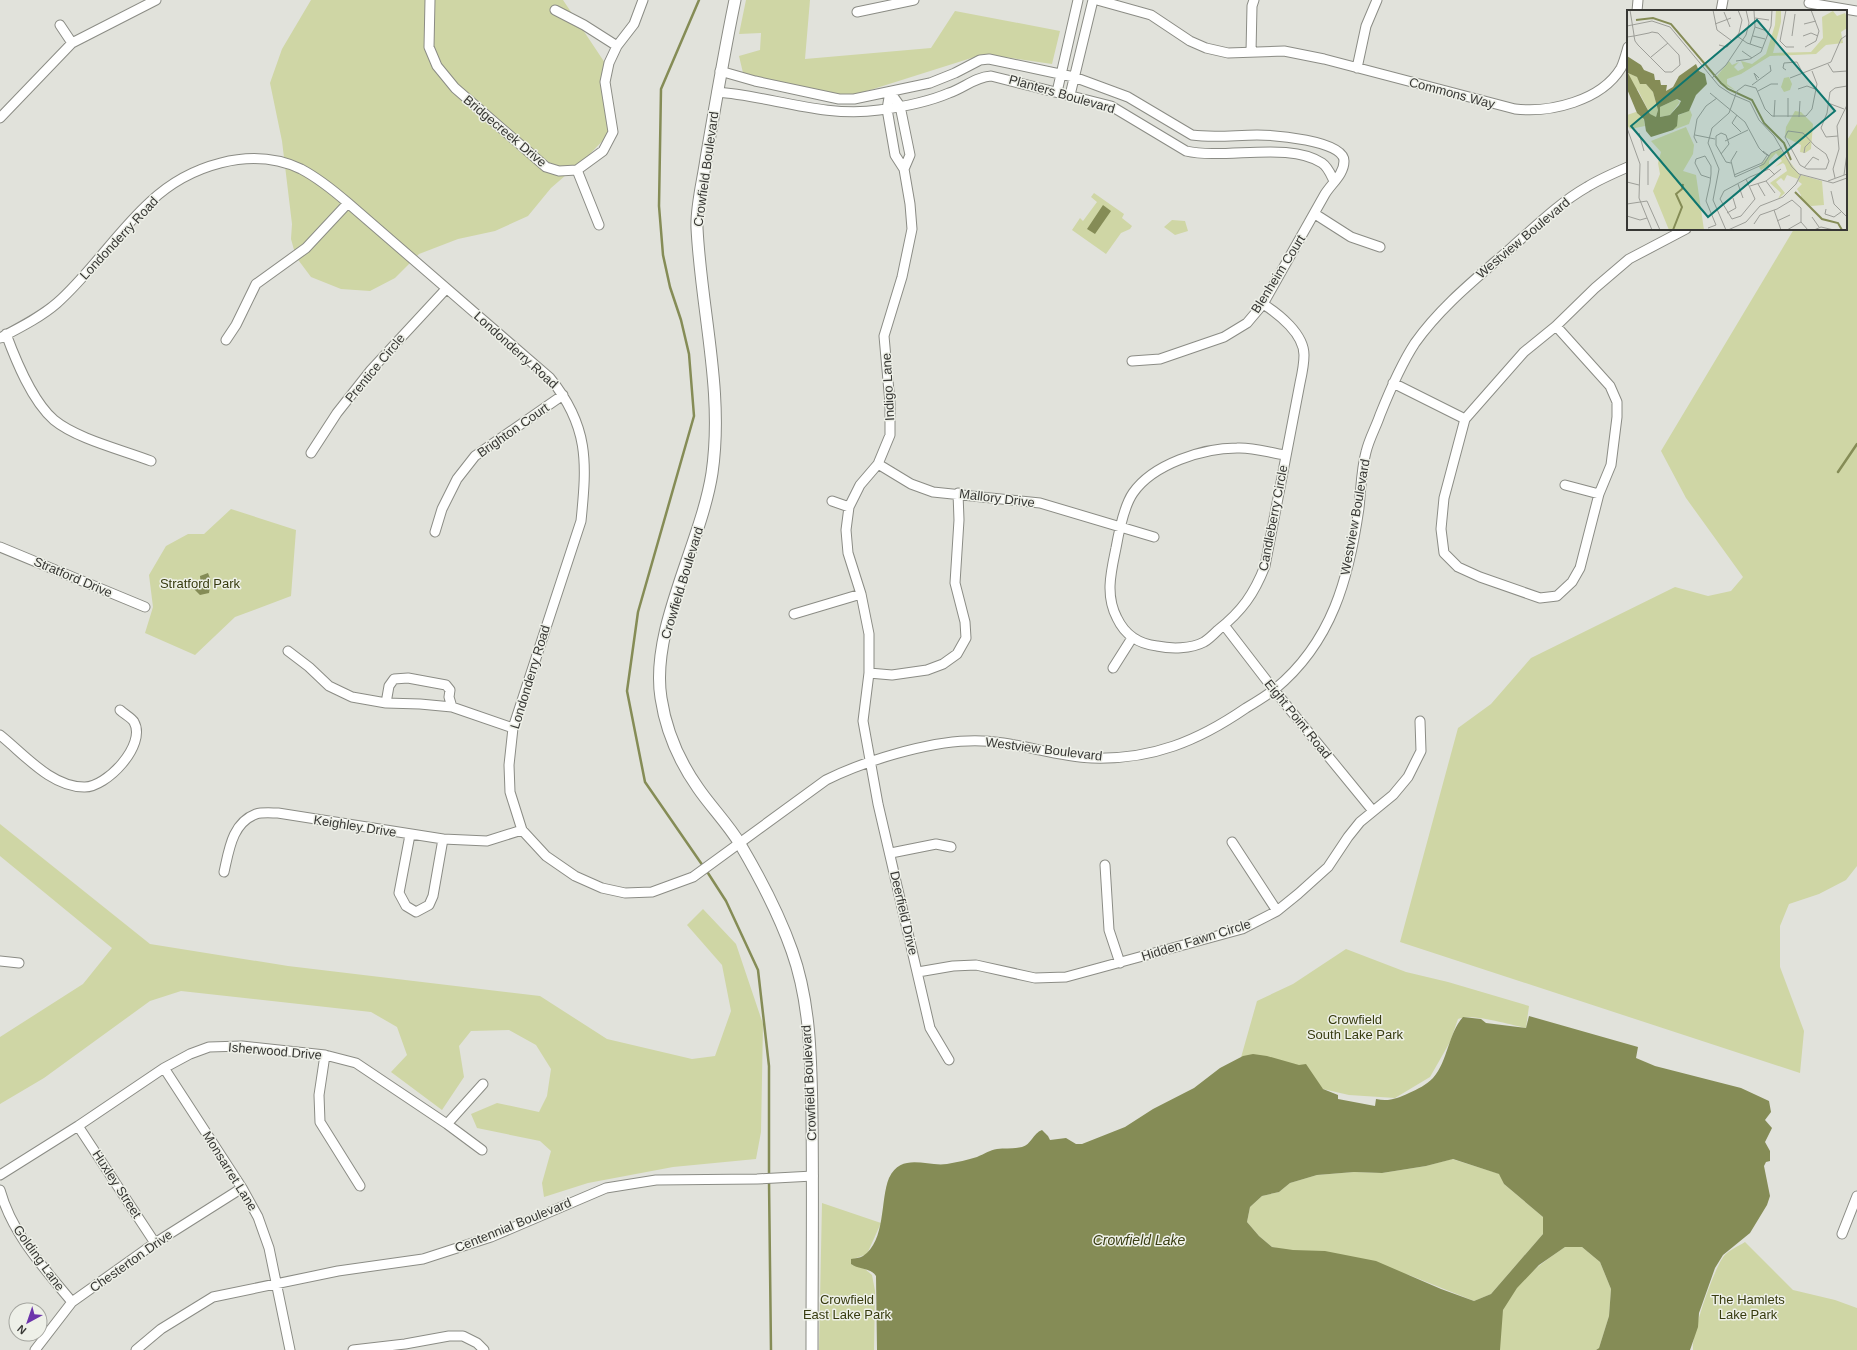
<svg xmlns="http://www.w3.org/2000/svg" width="1857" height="1350" font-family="Helvetica,sans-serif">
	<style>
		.green { fill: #cfd6a5 }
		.water { fill: #858c56; fill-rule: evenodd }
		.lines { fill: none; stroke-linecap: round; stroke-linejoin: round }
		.stream { stroke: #858c56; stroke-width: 2.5 }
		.minor-casing { stroke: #8b8c85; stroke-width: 11 }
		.major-casing { stroke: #8b8c85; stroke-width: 13 }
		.minor { stroke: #fff; stroke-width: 9 }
		.major { stroke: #fff; stroke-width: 11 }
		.labels { text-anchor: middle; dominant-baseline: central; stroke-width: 3; stroke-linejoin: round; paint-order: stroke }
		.street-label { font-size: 13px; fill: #373734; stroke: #eef0e8 }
		.park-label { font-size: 13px; fill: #373b0f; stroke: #eef0e8 }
		.water-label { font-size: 14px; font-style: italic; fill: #3a3e13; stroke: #eef0e8 }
		.inset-river { fill: none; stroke: #858c56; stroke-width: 2 }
		.inset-road { fill: none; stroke: #9d9e98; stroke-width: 1 }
		.view { fill: #0f766e; fill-opacity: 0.15; stroke: #0f766e; stroke-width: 2 }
		.inset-edge { fill: none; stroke: #373734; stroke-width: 2 }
	</style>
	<rect width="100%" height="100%" fill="#e1e2db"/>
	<path class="green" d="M311,0H563L605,63L611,132L588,156L551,188L528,216L495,231L458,239L419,254L395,278L370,291L341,289L311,277L296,257L291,239L292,224L282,141L270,83L282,49Z
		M746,0H810L805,59L931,48L955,11L1060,31L1052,64L984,54L848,97L744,77L739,56L760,50L761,33L739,34Z
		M1857,124V866L1846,880L1819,894L1789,904L1780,926V967L1804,1031L1800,1073L1400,942L1458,728L1491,704L1531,658L1675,587L1708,596L1731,591L1743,577L1686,498L1661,451L1794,229H1846V142Z
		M1094,193L1124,214L1122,218L1132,226L1130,229L1121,233L1106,254L1072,230L1080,218L1083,221L1097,202L1091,197Z
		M1172,220L1185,221L1188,231L1175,235L1164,227Z
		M231,509L296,530L291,596L235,617L195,655L145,633L153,607L149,575L166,546L188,534H204Z
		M0,824L150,944L288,966L540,996L607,1039L692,1059L715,1056L731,1011L722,965L687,925L703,909L736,944L763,1024L761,1132L756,1159L673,1167L588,1183L544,1197L542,1183L551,1151L540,1141L477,1128L471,1114L497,1103L539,1112L547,1096L551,1069L536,1045L509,1030L471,1031L459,1046L464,1077L442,1110L391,1072L407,1055L397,1027L371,1012L181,991L150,1001L44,1078L0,1104V1037L83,984L112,948L0,856Z
		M1346,949L1406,972L1448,982L1529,1006L1526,1028C1510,1025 1472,1013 1458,1019L1450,1042L1430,1077L1395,1098L1349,1095L1314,1087L1240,1061L1257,1001L1293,984Z
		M1452,1159L1500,1174L1504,1184L1543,1217V1234L1491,1294L1474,1301L1409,1275L1272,1247L1259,1236L1247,1222L1250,1207L1262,1196L1279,1192L1290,1183L1317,1175L1354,1172L1382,1173L1426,1166Z
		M822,1203L881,1223L867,1254L851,1260V1264L865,1269L872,1275L875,1291L874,1350H819Z
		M1745,1242L1793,1290L1835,1300L1857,1308V1350H1693C1691,1335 1714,1268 1724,1256C1729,1250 1739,1246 1745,1242Z
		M1565,1247H1582L1600,1262L1611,1289L1609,1316L1599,1348L1596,1350H1500C1500,1338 1499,1322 1503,1310C1513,1283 1543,1262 1565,1247Z"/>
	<path class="water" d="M1103,205L1111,211L1095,234L1087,229Z
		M208,573L211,581L209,593L200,595L193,588L201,586L200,576Z
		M1529,1016L1638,1047L1636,1058L1655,1066L1741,1088L1769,1101L1771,1112L1765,1120L1772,1128L1765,1142L1770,1151V1161L1766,1162L1764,1166L1770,1196L1767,1205L1750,1233L1723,1255L1715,1268L1699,1313L1698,1327L1690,1350H1596L1599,1348L1609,1316L1611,1289L1600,1262L1582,1247H1565L1539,1265L1517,1288L1503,1310L1500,1350H877L876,1276C870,1267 859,1270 851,1264V1259C855,1258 860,1258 863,1256C886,1241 880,1200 889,1178C902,1152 926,1167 947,1164C957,1162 968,1160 977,1157C984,1154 990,1150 997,1149C1005,1148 1014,1149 1022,1147C1031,1145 1033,1133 1042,1130L1048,1136L1050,1140L1066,1138L1076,1144H1082L1125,1127L1153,1109L1194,1088L1220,1068L1243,1056L1253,1054L1267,1056L1299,1065L1306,1064L1323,1089L1338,1095V1099L1375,1106L1376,1099C1389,1102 1398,1098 1409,1093C1418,1089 1426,1085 1433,1078C1448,1061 1448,1034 1463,1017L1481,1019L1486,1023L1526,1028ZM1453,1159L1499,1174L1504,1184L1543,1217V1234L1491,1294L1474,1301L1441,1289L1376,1261L1325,1251L1293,1250L1272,1247L1259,1236L1247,1222L1250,1207L1262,1196L1279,1192L1290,1183L1317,1175L1354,1172L1382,1173L1426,1166Z"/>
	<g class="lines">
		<path class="stream" d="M699,0L661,89L659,206L663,255L670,287L681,320L689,354L694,416L638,612L627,691L645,782L703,866
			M1838,472L1857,444
			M706,870L726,901L758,970L769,1066V1176
			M769,1181L771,1350"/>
		<defs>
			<path id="minor" d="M430,0L429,47L437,66L455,88L546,167L559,171L577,170L603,151L613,132L605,82L609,63L617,46L634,24L643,0
				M1097,0L1151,15L1190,41L1206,48L1228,53L1284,51L1324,59L1515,109C1550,113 1601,101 1621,68C1624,62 1626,54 1628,47
				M1809,3L1857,11
				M555,10L584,25L617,46
				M1637,11L1638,0
				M1721,11L1723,0
				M857,12L914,0
				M60,25L72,43
				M1251,52L1252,6L1254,0
				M1357,68L1366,26L1377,0
				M720,71L755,81L839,99H854L930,83L955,73L980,60L989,59L1074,77L1128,97L1192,135C1214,138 1236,135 1257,135C1272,135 1344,140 1344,161C1344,174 1332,183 1325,194L1263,304L1247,323L1224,337L1160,359L1132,361
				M717,92C771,96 823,118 879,110C902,107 928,102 949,93C964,88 975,77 991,76L1111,106L1186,151C1225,160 1289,141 1322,163C1328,167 1331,175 1334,181
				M1057,92L1078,0
				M1070,95L1093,0
				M0,118L72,43L156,0
				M904,169L910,155L900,106L890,92L887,109L895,155L904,169L910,204L912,229L902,277L884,336L890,403V435L878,464L860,485L849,507L846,530L848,553L861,594L869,634V673L863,721L878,804L930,1028L949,1060
				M577,170L599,225
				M1315,214L1351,237L1380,247
				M1263,304C1279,314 1304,334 1304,355C1304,364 1302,374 1300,383L1265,566C1254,594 1242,611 1218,630C1214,634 1209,639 1204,642C1191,649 1171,649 1157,646C1139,644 1125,635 1117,618C1105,595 1111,572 1116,548C1119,531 1124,506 1133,493C1153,464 1203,448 1237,448C1253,447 1270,453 1285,455
				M1556,326L1610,386L1617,402V417L1611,465L1599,494L1580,568L1572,582L1557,596L1540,598L1480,577L1458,567L1444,553L1441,529L1444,498L1465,419L1524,352L1556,326L1595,288L1629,259L1686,229
				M6,334C16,361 32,401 54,420C77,439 123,450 151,461
				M0,338C19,328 41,317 57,303C91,273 116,233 150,202C188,166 250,145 301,169C318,178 333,190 348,203L550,378C589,426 587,462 581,521L513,728L509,765L510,792L522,830L546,856L575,876L602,888L625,893L652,892L693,877L826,780C864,761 927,742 968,741C1011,739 1050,756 1092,758C1152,760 1198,741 1246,708C1256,702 1266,696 1275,689C1332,642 1349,578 1359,508C1361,490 1361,470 1366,452C1369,439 1376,427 1380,415C1390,390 1400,366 1415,343C1441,306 1478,277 1512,247C1536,226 1559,203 1587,187C1600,179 1614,173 1628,167
				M226,340L236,325L256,284L306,248L348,203
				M1393,383L1465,419
				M311,453L337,413L371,370L446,289
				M878,464L911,484L933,492L1040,503L1154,537
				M1565,485L1599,494
				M832,501L849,507
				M435,532L442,509L457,479L475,456L563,395
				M0,547L145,607
				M794,614L861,594
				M1224,625L1274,690L1373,811
				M288,651L309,667L329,686L352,697L386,703L420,704L452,707L513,728
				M1113,668L1132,638
				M869,673L892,675L927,670L943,664L957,654L966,638L965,622L955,583L959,520L958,493
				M386,703L389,686L394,679L408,678L446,685L450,690L449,697L452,707
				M0,735C24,754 51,787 84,787C106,788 147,745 134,722C132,718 124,714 120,710
				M410,835L399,893L406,906L416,912L429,905L433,896L443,839
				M1232,842L1277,911
				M891,853L936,844L951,847
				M1105,865L1109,930L1120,963
				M224,872C229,850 232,823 256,814C262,812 272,813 278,813L443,839L487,841L522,830
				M0,961L19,963
				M918,972L953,966L976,965L1035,978L1066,977L1242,929L1277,911L1298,894L1328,867L1348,837L1360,822L1393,795L1408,777L1421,751L1420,721
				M325,1055L319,1095L320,1122L360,1186
				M164,1068L242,1188L258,1217L269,1248L290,1350
				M447,1124L483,1084
				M78,1126L155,1243
				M0,1175L78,1126L164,1068L190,1054L209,1047L242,1046L325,1055L356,1063L447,1124L482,1150
				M0,1190C12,1234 44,1268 72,1302
				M1842,1234L1857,1196
				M35,1350L72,1302L155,1243L242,1188
				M136,1350L161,1329L213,1297L338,1271L423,1259L491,1237L606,1188L656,1180L757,1179L813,1176
				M353,1350L405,1344L449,1336H463L477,1343L484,1350"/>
			<path id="major" d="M735,0C724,53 715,106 706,159C703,181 696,206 697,228C701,310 724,391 712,473C701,544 650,629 661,698C666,731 679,761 698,788C711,807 728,824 740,844C760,878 779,914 792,951C811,1004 811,1063 812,1118C813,1195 812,1273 812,1350"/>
		</defs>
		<use href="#minor" class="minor-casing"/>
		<use href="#major" class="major-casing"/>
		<use href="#minor" class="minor"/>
		<use href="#major" class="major"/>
	</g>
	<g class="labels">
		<g class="street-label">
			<text transform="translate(1452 93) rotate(15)">Commons Way</text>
			<text transform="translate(1062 94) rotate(16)">Planters Boulevard</text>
			<text transform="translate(505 131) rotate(40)">Bridgecreek Drive</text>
			<text transform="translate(706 169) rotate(-82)">Crowfield Boulevard</text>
			<text transform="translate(119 238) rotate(-47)">Londonderry Road</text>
			<text transform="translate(1523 238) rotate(-40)">Westview Boulevard</text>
			<text transform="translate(1278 274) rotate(-58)">Blenheim Court</text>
			<text transform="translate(516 350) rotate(42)">Londonderry Road</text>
			<text transform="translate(375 368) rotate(-50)">Prentice Circle</text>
			<text transform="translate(888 387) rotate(-93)">Indigo Lane</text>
			<text transform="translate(513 430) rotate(-35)">Brighton Court</text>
			<text transform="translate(997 498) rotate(7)">Mallory Drive</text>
			<text transform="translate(1355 517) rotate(-80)">Westview Boulevard</text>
			<text transform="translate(1273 518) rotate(-79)">Candleberry Circle</text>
			<text transform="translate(73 577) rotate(23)">Stratford Drive</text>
			<text transform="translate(682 583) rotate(-73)">Crowfield Boulevard</text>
			<text transform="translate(530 677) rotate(-73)">Londonderry Road</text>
			<text transform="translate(1298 719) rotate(51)">Eight Point Road</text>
			<text transform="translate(1044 749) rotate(7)">Westview Boulevard</text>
			<text transform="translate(355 826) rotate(9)">Keighley Drive</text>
			<text transform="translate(904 913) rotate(77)">Deerfield Drive</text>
			<text transform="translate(1196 940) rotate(-17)">Hidden Fawn Circle</text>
			<text transform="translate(275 1051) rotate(5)">Isherwood Drive</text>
			<text transform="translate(809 1083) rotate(-93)">Crowfield Boulevard</text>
			<text transform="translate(230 1171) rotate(58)">Monsarret Lane</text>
			<text transform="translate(117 1184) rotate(57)">Huxley Street</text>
			<text transform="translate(513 1225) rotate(-22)">Centennial Boulevard</text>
			<text transform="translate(39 1258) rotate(54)">Golding Lane</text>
			<text transform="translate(131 1261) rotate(-35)">Chesterton Drive</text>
		</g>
		<g class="park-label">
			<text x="200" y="583">Stratford Park</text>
			<text x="1355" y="1019">Crowfield<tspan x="1355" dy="15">South Lake Park</tspan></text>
			<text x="847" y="1299">Crowfield<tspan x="847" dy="15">East Lake Park</tspan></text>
			<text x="1748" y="1299">The Hamlets<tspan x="1748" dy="15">Lake Park</tspan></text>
		</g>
		<g class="water-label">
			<text x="1139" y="1240">Crowfield Lake</text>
		</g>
	</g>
	<g transform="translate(1627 10)">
		<rect width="220" height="220" fill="#e1e2db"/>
		<path d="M149,0H154V12L146,43L184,42L196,28L195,7L206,1L210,6L218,3L220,7V18L214,22L216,33L199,35L189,44L143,46L114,64L100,69V74L108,80L97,75L90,66L102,51L105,55L112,52L107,57L111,61L117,58L114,51L125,54L139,44L148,15ZM2,63L10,67L13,73L19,74L26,82L31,100L29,107L24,106L11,80L7,78L0,66ZM162,67L165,74L163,80L157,82L154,77L157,68ZM50,89L53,92L43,105L33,107V97ZM63,100L65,105L62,114L46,120L50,115V106ZM168,101L174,102L186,114L184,139L178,143L173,142L174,135L158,127L159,117ZM9,102L16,106L18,116L3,119L0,115V105ZM59,117L67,135L66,144L56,161L69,165L77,220H42L26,181L33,164L31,153L34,142L24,131ZM153,139L173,165L171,169L160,165L157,171L154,168L149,172L158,183L151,189L154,183L143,173L160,161L158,155L156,153L148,157L155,151L149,143L142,151V155L134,160L132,157L144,143ZM174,165L195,171L197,195L184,196L173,188L174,185L170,179L175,174L171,171Z" fill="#cfd6a5"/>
		<path d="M0,46L14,55L17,60L27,64L28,70H33L34,75H40L39,81L46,77L52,66L69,54L72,61L78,64L80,74L69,85L62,101L51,105L50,116L46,120L24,127L19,121L17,109L10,103L0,79ZM1,63L10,67L13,74H19L26,82L31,100L29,107L23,104ZM50,89L54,91L52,95L43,105L33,107V97Z" fill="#858c56" fill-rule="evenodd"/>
		<path class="inset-river" d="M9,10L26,8L44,14L94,73L101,79L125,90L137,113L157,133L164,150M168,182L195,209L211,213L215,220M46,220L55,197L49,184L55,179L56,174"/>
		<path class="inset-road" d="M12,0H32M86,0L90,20L105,31M159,0L153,31L159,37H167M97,2L103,17M128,8L142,10M88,14L104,8M177,14L189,11M0,16L25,11L43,17L92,76L104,84L123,92L132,110L147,126L165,157L172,164L206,173L220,168M128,17L140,21M110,26L120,33L135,38M126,26L138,29M165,26L168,4M176,26L184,23L191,26M0,27L7,26L22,23L25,22L31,23L52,45L53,55L45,62H38L11,35L8,31L7,26V25L3,0M123,34L128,17L127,1M92,35L100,37L112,23L115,10L111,0M178,37L189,31L192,21L184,0M115,41L125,48M24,47L41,33M109,51L123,49L134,42L144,16L145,0M201,54L206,62L220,61M159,60L156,58L157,53L170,52L176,64M85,68L99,55L119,25L122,13L119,0M163,68L204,52L214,29L220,25M130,70L127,63L132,68M125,75L144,61L143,55M171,79L180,76L188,79M131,81L144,74H151M83,83L118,112L132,138L137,143L142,146L136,141M161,88V107M201,93L217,99M110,105L105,113L114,122M147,107L148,90M172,107L173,91M0,118L13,154L12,188L25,220M161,121L176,123L188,136L199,144L202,151L199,159H180L173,155L158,127ZM12,123L17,141M68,125L88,129M211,126L199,127L194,118L200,103L203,82L208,78L220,76M98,131L121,120M70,133L67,127L70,109L79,96L90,88M110,141L104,151L108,167L137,154L144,143L155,138M177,143L178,137L183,132M94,144L102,134L99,125L94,123L89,126V135L99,152L104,153M177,158L186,147L192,150M107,165L135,153L141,144M217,165L220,143M208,168L206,159L212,139L210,116L220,95M119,169L128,189L114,206L105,209L93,189L97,181L123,167L142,159L148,165M139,171L148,183M201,171L220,164M0,172L12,175M111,174L116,188M131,174L138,186M21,175V151M123,176L139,171L154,159M204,181L207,194L220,207M0,194L20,191L33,220M199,199L198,204L207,207L214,202M147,200L154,220M100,203L109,198L106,188M0,206L13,210L20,208M185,207L192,217M150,211L163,205M127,214L133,205L150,199L165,190L174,198V212L181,220M81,218L89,215L79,191L83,173L84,164V156L78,146L69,149L68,153L74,165L83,168M99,220L86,190L92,159L81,133L85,118L102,103L110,81L118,75L129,78L138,99L145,106H179L185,99L190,74L185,61M101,220L119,212L133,196L156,187L169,174L174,164M160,220L174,212M187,220L194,217L207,220"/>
		<path class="view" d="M130,10L208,101L81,207L4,116Z"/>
		<rect width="220" height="220" class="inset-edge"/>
	</g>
	<g transform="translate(28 1322) rotate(220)"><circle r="19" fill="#eef0e8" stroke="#a5a6a0"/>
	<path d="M0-3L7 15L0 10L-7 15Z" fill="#6c34ab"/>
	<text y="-6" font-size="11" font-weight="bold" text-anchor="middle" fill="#373734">N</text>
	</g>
</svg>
